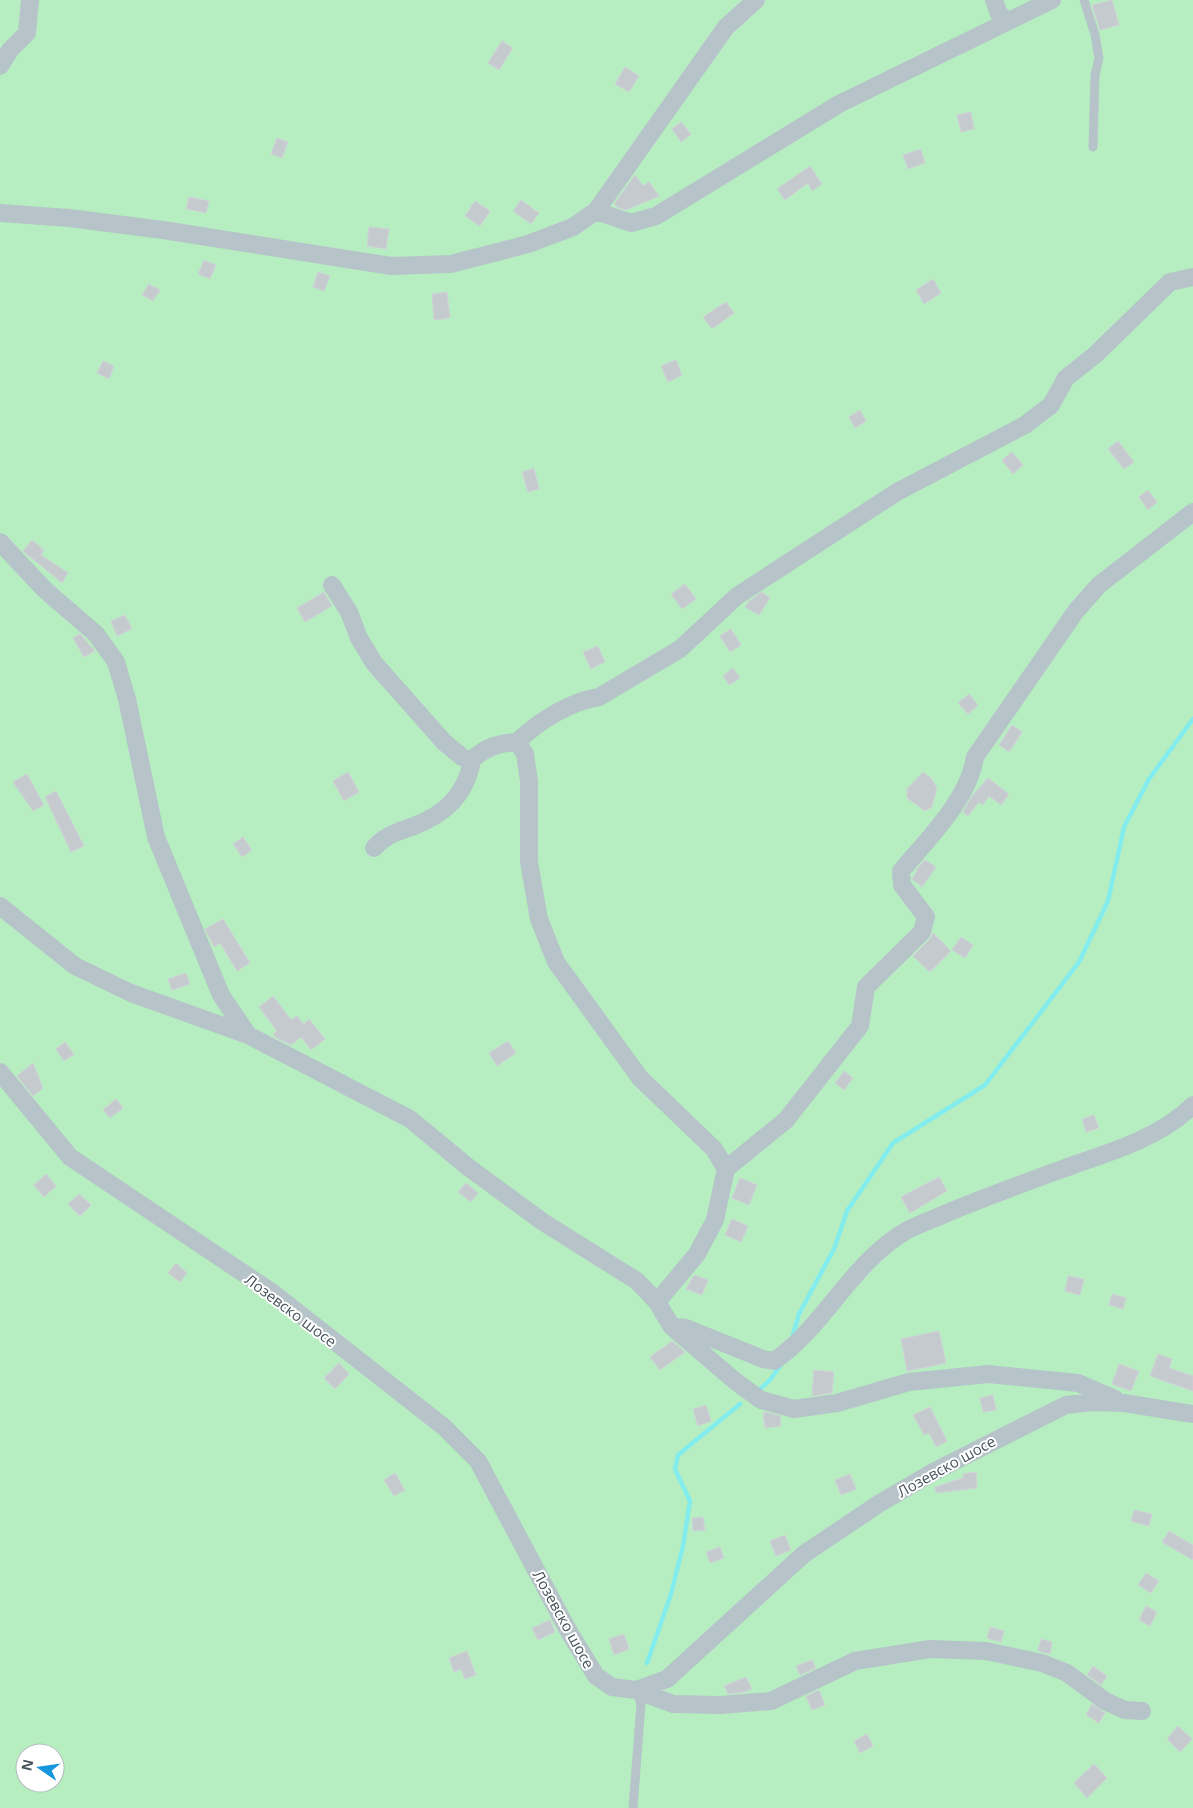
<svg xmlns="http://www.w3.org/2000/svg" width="1193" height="1808" font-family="'Open Sans',sans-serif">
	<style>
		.green { fill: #b7eec1; fill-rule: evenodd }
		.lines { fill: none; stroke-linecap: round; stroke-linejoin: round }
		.stream { stroke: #83ecec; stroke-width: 4.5 }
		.building { fill: #c5cace; stroke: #cfd3d7 }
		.lane { stroke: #b6c4c9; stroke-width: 9 }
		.street { stroke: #b6c4c9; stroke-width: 18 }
		.labels { text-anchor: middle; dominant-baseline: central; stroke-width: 4; stroke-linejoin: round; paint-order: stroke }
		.street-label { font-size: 15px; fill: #445359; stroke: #fff }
	</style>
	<rect width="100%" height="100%" fill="#eeebec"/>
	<path class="green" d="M0,0H1193V1808H0ZM25,1753H55V1783H25Z"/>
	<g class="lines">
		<path class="stream" d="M792,1338L799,1314L834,1249L847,1211L893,1143L985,1085L1079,962L1108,901L1124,827L1149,779L1193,719
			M759,1390L769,1381L781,1365
			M647,1663L671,1594L683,1546L690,1501L675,1469L678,1455L740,1404"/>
	</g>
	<path class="building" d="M1112,0L1119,25L1100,30L1092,5Z
		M502,41L513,48L499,70L488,63Z
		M625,67L639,76L629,92L615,84Z
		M971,112L974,129L961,132L957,115Z
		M681,122L691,134L681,142L672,129Z
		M277,138L288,142L282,158L271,154Z
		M921,149L925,163L908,169L903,155Z
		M810,166L822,184L812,191L808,183L785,200L777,189Z
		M635,175L643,186L649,182L659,196L626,210L619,208L614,204Z
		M189,197L209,201L206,213L186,209Z
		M521,200L539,213L531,224L513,211Z
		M475,201L490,211L480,226L465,216Z
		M369,227L389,229L386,249L367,246Z
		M204,260L216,265L210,279L198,274Z
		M318,272L330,276L324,291L313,287Z
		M933,279L941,293L924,304L916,290Z
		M149,284L160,290L153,301L142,295Z
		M447,292L450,318L434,320L432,294Z
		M726,302L734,313L712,329L703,317Z
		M676,360L682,375L668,382L661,366Z
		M103,361L114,366L109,379L97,373Z
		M860,410L866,421L855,428L849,417Z
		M1118,441L1134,462L1124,469L1108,449Z
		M1012,452L1023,465L1013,474L1002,460Z
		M534,468L539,489L528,492L522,472Z
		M1148,490L1157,502L1148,510L1139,497Z
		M32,540L44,550L41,555L68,573L62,583L23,551Z
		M685,584L696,599L682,609L671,594Z
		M324,592L332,606L305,622L297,608Z
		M762,592L770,598L759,615L745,607L749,601Z
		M125,615L132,629L117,636L111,621Z
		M731,629L741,645L730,652L720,636Z
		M80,634L95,651L84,657L73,638Z
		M598,646L605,662L591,669L583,652Z
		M733,668L740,678L729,685L723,676Z
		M969,694L978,705L968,714L958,703Z
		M1012,725L1022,732L1009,752L999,745Z
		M348,772L359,792L344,801L333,781Z
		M923,772L931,778L937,788L932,807L925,811L907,798V789Z
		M27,774L44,805L33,811L13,782Z
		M988,778L1009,794L1001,805L989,796L983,805L979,802L968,816L963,812L972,796Z
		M56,791L84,846L71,852L45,797Z
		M243,837L252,850L242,857L233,844Z
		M925,860L936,867L922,887L912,879L917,871L916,870Z
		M223,919L250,963L237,971L220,943L214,947L205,929Z
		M933,933L951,951L930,972L913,956L929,940Z
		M961,937L973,945L965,958L952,950Z
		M186,973L190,984L172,990L168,979Z
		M273,996L291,1020L297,1016L304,1024L309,1019L325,1039L311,1050L301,1037L291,1045L275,1037L273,1034L277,1031L259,1007Z
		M508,1041L516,1053L497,1066L489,1053Z
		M65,1042L74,1054L64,1061L56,1049Z
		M33,1063L43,1088L33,1096L17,1076Z
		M844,1071L853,1078L844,1090L835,1083Z
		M116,1099L123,1108L110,1118L103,1110Z
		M1094,1115L1099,1128L1086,1132L1082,1119Z
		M46,1174L56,1186L44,1197L34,1185Z
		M939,1177L947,1191L910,1213L901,1197Z
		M740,1178L757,1185L749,1205L732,1198Z
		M466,1183L478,1193L471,1202L458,1192Z
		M79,1194L91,1205L80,1216L68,1204Z
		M732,1219L748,1226L741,1242L725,1235Z
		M176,1263L187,1273L180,1282L168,1273Z
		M694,1275L708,1280L702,1295L686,1289Z
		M1068,1276L1084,1279L1080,1295L1065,1291Z
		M1112,1294L1126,1298L1123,1309L1109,1305Z
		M939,1331L946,1363L907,1371L901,1339Z
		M672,1341L685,1352L660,1370L650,1357Z
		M1158,1354L1172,1359L1169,1368L1193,1376V1391L1150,1376Z
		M339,1363L349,1374L335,1389L324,1378Z
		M1119,1364L1139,1371L1131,1391L1112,1384Z
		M814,1370L834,1372L832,1393L812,1396Z
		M993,1395L996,1410L983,1412L980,1398Z
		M706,1405L711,1421L698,1426L693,1409Z
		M930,1407L947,1441L936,1447L929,1433L924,1435L913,1415Z
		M766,1412L780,1416L781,1426L765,1428L763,1413Z
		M976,1472L977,1488L936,1493L935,1487L963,1478V1474Z
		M395,1473L405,1490L394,1496L384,1480Z
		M850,1474L856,1489L841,1495L835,1480Z
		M1134,1510L1152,1514L1149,1526L1131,1521Z
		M703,1517L705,1530L693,1531L692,1518Z
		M1169,1531L1193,1545V1560L1162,1542Z
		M785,1535L791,1550L776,1556L770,1541Z
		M720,1547L724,1558L710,1563L706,1552Z
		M1146,1573L1159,1581L1151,1593L1138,1585Z
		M1146,1606L1157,1612L1150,1626L1139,1620Z
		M550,1620L555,1632L538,1640L532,1628Z
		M990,1627L1004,1631L1001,1642L987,1638Z
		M624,1634L629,1649L614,1655L609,1639Z
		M1041,1639L1052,1642L1050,1654L1038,1651Z
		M467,1651L476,1675L465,1679L461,1669L454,1672L449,1658Z
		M812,1660L816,1668L800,1675L796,1666Z
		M1093,1666L1107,1676L1101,1685L1087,1675Z
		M746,1677L752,1689L745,1692L728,1694L724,1686Z
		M819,1690L825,1705L812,1710L806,1696Z
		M1092,1704L1105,1713L1099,1723L1086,1715Z
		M1178,1726L1192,1739L1180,1752L1167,1739Z
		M867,1734L873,1746L860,1753L854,1741Z
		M1094,1764L1107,1778L1087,1798L1074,1783Z"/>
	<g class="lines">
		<path class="lane" d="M1084,0L1095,35L1099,58L1095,75L1093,147
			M633,1808L641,1704L636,1690"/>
		<path class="street" d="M994,0L999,14L1008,21
			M0,66L10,50L27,33L30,0
			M596,211L631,223L656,216L839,104L1052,0
			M0,213L69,218L163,230L391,266L451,264L528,244L573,227L596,211L726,27L756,0
			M0,542L45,590L96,634L116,662L127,699L156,837L221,995L248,1035
			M332,585L349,612L359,638L374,663L444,742L462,757L472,760C485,747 499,743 517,742L525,754L529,781V862L539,919L556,962L640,1078L714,1149L726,1169
			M517,742C539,721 569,702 599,697L680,649L737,596L897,492L1025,425L1051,405L1066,378L1095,355L1170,282L1193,277
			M374,848C385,835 398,832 414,826C445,814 466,795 472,760
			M0,906L75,966L131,993L248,1035L410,1119L468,1167L543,1222L637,1281L657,1302L672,1327L735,1381L761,1400L794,1409L837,1403L909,1382L988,1374L1078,1383L1115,1399
			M0,1072L70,1157L273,1293L444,1427L478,1461L569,1632L596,1676L612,1687L636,1690L667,1679L804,1554L880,1503L935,1471L1066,1405L1092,1402L1124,1403L1193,1414
			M657,1302L697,1254L715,1220L726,1169L786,1120L860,1026L866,987L922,932L926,917L902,885L901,871C927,840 969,799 975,757L1076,611L1099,585L1193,512
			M676,1327L686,1328L763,1359L774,1361C825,1326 851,1263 906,1231C918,1224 934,1219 947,1213C990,1195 1035,1179 1079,1163C1118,1150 1163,1135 1193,1105
			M636,1690L673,1704L721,1705L771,1701L855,1661L930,1649L986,1651L1042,1663L1067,1673L1105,1701L1125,1710L1142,1711"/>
	</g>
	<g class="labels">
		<g class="street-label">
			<text transform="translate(291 1310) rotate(37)">Лозевско шосе</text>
			<text transform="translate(946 1466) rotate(-29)">Лозевско шосе</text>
			<text transform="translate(564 1619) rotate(61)">Лозевско шосе</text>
		</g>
	</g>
	<g transform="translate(40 1768) rotate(283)"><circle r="24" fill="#ffffff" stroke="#b4babd"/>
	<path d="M0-4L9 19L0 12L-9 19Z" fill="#1697dd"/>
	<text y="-8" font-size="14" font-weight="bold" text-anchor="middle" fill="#445359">N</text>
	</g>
</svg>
